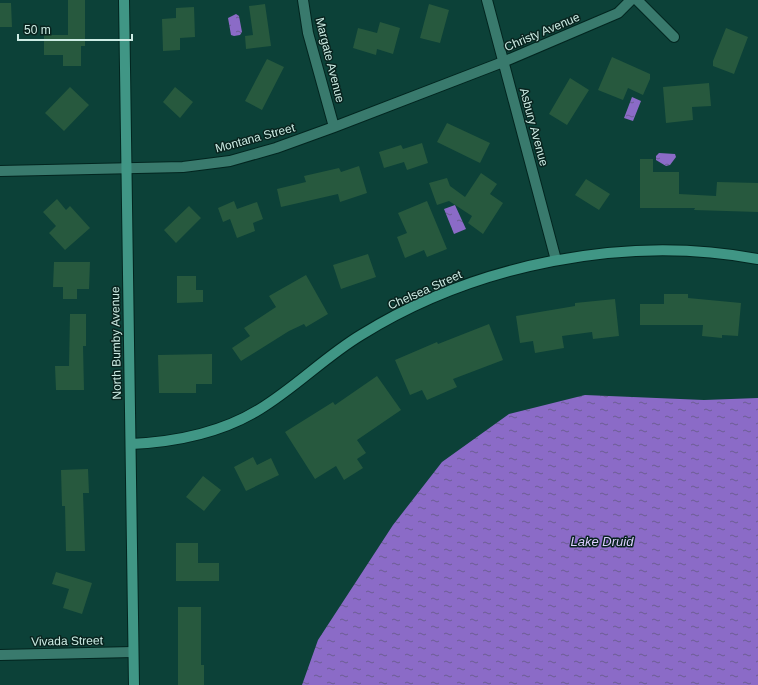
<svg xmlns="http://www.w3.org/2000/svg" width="758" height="685" font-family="Helvetica,sans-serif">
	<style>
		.water { fill: url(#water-ripples) }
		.building { fill: #27593e }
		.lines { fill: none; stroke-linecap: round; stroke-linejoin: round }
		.street-casing { stroke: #02251f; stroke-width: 12 }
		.secondary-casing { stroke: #02251f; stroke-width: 12 }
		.street { stroke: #397a6d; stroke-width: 10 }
		.secondary { stroke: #409685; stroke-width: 10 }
		.labels { text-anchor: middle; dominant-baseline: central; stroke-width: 3; stroke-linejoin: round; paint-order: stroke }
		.street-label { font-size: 12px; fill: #cdece4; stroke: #09241f }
		.water-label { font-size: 13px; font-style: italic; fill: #dccefe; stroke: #09241f }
	</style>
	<defs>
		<pattern id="water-ripples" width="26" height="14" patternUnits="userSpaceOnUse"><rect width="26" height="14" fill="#8b6bc7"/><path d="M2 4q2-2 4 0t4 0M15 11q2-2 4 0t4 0" fill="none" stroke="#6c5d93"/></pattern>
	</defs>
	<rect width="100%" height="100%" fill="#0c4138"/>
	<path class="water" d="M236,14L239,16L242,32L240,35L234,36L231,35L228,18Z
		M632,97L641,101L633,121L624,118Z
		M659,153L675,154L676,157L670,165L666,166L656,160V156Z
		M455,205L466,229L454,234L444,209Z
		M585,395L704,400L758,398V685H302L318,640L393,525L442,462L509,414Z"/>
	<path class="building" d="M68,0H85V46H81V66H63V55H44V35H68Z
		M0,3H11L12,27H0Z
		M265,4L271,46L246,49L245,36L253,35L249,6Z
		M429,4L449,10L440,43L420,38Z
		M194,7L195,37L180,38V50L163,51L162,19L176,18V8Z
		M380,22L400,28L393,54L377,49L376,55L353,48L358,28L377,33Z
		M726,28L748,37L734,74L713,66V61Z
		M612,57L650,74V79L643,95L628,88L623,100L598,90Z
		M267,59L284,67L262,110L245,101Z
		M570,78L589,90L567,125L549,114Z
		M709,83L711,106L692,107L693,120L666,123L663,87Z
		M70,87L89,105L64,131L45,113Z
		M175,87L193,102L180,118L163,102Z
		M447,123L490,143L480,163L437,142Z
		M422,143L428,163L407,170L404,162L384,168L379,152L401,145L403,149Z
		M640,159H653V172H679V194L716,196L717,182L758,183V212L694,210L695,208H640Z
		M359,166L367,193L340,202L338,194L281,207L277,189L306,182L304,176L339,168L341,172Z
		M481,173L497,184L490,194L503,203L483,234L468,223L472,216L449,201L437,205L429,183L447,178L450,186L465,197Z
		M586,179L610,194L599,210L575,195Z
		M57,199L66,210L70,206L90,228L65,250L49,233L56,226L43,212Z
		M234,201L237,209L257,202L263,219L253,223L255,231L237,238L230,219L223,222L218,208Z
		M427,201L447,249L427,257L424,250L405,258L397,237L407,233L398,213Z
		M189,206L201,218L176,243L164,230Z
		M368,254L376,277L341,289L333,265Z
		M54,262H90L89,289H77V299H63V287H53Z
		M306,275L328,314L306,327L304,324L289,331L241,361L232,348L250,336L244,328L276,307L269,296Z
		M177,276H196V290H203V302L177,303Z
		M664,294H688V298L741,303L738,336L722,335V338L702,336L703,325H640V304H664Z
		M615,299L619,336L593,339L592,332L562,336L564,348L535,353L533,341L520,343L516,316L575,306V303Z
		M70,314H86V346H83L84,390H56L55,366H69Z
		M489,324L503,360L453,379L457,387L427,400L422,390L410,395L395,360L437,342L438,344Z
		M212,354V384H196V393H159L158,355Z
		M377,376L401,410L357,440L366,453L357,459L363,468L344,480L336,466L315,479L285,432L333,402L335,405Z
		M253,457L257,465L271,458L279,475L246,491L234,467Z
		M88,469L89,493H83L85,551H66L65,506H62L61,470Z
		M203,476L221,490L204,511L186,497Z
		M176,543H198V563H219V581H176Z
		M56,572L92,583L82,614L63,608L69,589L52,584Z
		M178,607H201V665H204V685H178Z"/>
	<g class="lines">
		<defs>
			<path id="street" d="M303,0L308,33L334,127
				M487,0L556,260
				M637,0L674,37
				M0,171L183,167L230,161L276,148L334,127L503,62L618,13L631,0
				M0,655L133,652"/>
			<path id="secondary" d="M124,0L134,685
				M131,444C175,442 223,432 260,409C296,387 326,356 361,335C475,264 626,234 758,259"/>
		</defs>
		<use href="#street" class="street-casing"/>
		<use href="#secondary" class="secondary-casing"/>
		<use href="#street" class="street"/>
		<use href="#secondary" class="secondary"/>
	</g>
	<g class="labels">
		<g class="street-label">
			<text transform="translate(542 32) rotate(-23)">Christy Avenue</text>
			<text transform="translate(330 60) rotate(76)">Margate Avenue</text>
			<text transform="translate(534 127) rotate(75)">Asbury Avenue</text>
			<text transform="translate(255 138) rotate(-15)">Montana Street</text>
			<text transform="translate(425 290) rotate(-24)">Chelsea Street</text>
			<text transform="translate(116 343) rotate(-91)">North Bumby Avenue</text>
			<text transform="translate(67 641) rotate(-1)">Vivada Street</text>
		</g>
		<g class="water-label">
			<text x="602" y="541">Lake Druid</text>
		</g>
	</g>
	<path d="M18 34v6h114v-6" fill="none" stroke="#cdece4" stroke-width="2"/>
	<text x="24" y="34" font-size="12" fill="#cdece4" stroke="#09241f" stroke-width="3" paint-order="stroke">50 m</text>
</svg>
